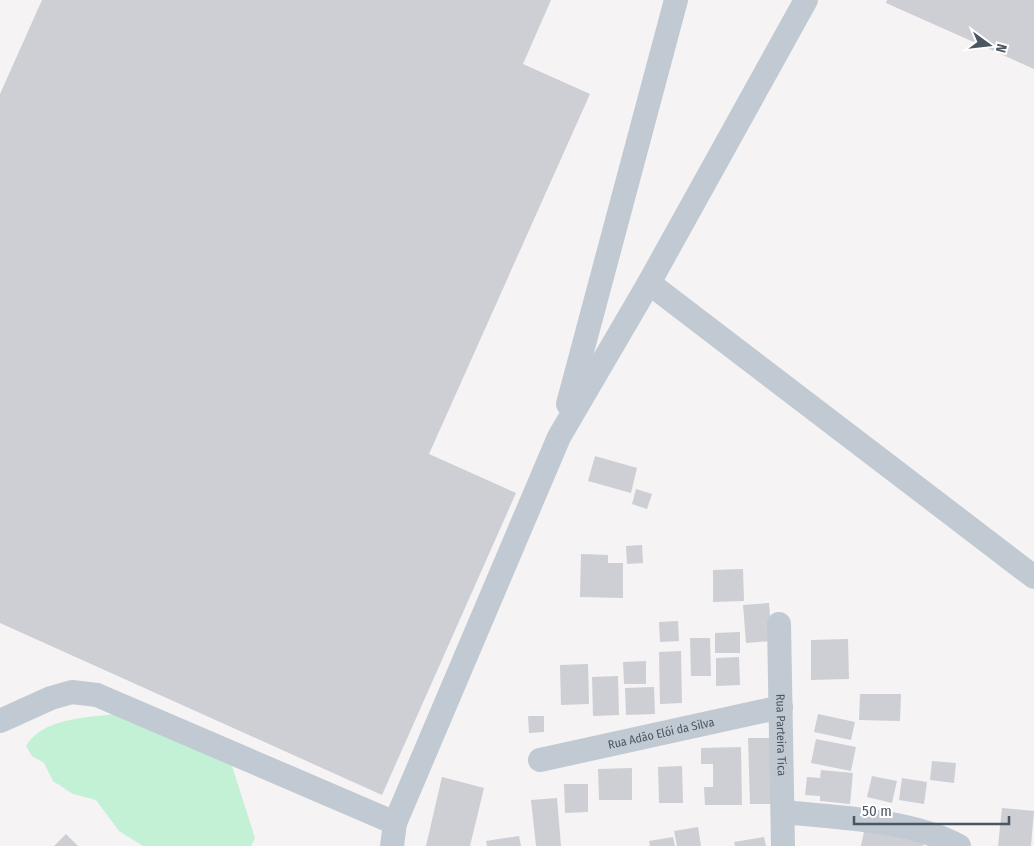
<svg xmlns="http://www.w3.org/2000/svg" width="1034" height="846" font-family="'Fira Sans Condensed',sans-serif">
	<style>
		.green { fill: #c3f1d5 }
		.building { fill: #cdcfd5 }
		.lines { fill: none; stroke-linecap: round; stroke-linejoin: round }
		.minor { stroke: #c1cad2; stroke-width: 24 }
		.labels { text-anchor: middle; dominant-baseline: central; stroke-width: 5; stroke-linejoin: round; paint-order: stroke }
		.street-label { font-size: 12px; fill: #4a5661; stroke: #fff }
	</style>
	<rect width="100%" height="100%" fill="#f5f3f3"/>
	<path class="green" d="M114,714L232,766L255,838L251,846H143L119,831L96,800L73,794L53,781L44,763L32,756L26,746C43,718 84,718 114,714Z"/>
	<path class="building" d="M42,0H551L523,64L590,94L429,454L516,493L382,795L0,623V94Z
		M887,0H1034V69L886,3Z
		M595,456L637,468L631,493L588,481Z
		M636,489L652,494L647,509L632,504Z
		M642,545L643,563L627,564L626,546Z
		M581,554L608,555V563H623V598L580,597Z
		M743,569L744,601L713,602V570Z
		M769,603L772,641L746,643L743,605Z
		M678,621L679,641L660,642L659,622Z
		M740,632V653H715V633Z
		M690,638H710L711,676H691Z
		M848,639L849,679L811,680V640Z
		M681,651L682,703L660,704L659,652Z
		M739,657L740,685L716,686V658Z
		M646,661V684H624L623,662Z
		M588,664L589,704L561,705L560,665Z
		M618,676L619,715L593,716L592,677Z
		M654,687L655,714L626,715L625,688Z
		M860,694H901L900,721L859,720Z
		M818,714L855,722L851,740L814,732Z
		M528,716H544V732L529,733Z
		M748,738H771L772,804H750Z
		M816,739L856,747L851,771L811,763Z
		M741,747L742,805H705L704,787H713V764H701V748Z
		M932,761L956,763L954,783L930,780Z
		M682,766L683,803H659L658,767Z
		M632,768V800H599L598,769Z
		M821,770L853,773L850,804L820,801V796L805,795L807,777L820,778Z
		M872,776L897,781L892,803L867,797Z
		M442,777L484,788L470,846H426Z
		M902,778L927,782L924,804L899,800Z
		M564,784H588V812L565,813Z
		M557,798L561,846H536L531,800Z
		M1002,808L1034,811L1031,846H998Z
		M698,827L701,846H677L674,831Z
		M865,827L905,835L904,839L924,843L923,846H861Z
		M66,834L78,846H54Z
		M519,836L521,846H487L486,841Z
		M673,837L675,846H650L649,841Z
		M764,837L766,846H735L734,842Z"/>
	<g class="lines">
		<g class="minor">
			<path d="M649,283L1034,577"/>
			<path d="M568,404L676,0"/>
			<path id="s1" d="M779,624L783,846"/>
			<path d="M0,721L51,698L72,692L97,695L395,823"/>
			<path id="s2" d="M540,760L781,707"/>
			<path d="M783,812C839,818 909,819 959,846"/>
			<path d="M392,846L395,823L559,437L649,283L806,0"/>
		</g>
	</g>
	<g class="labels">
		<g class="street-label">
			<text stroke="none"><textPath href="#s2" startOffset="124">Rua Adão Elói da Silva</textPath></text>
			<text stroke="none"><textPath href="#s1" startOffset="111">Rua Parteira Tica</textPath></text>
		</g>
	</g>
	<g transform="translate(989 45) rotate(105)" stroke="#ffffff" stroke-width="4" paint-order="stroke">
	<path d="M0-4L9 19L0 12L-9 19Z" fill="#4a5661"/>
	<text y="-8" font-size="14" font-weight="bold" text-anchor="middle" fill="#4a5661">N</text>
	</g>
	<path d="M854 816v8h155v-8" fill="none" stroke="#4a5661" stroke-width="2.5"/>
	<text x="862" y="816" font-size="15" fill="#4a5661" stroke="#ffffff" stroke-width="4" paint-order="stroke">50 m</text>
</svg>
